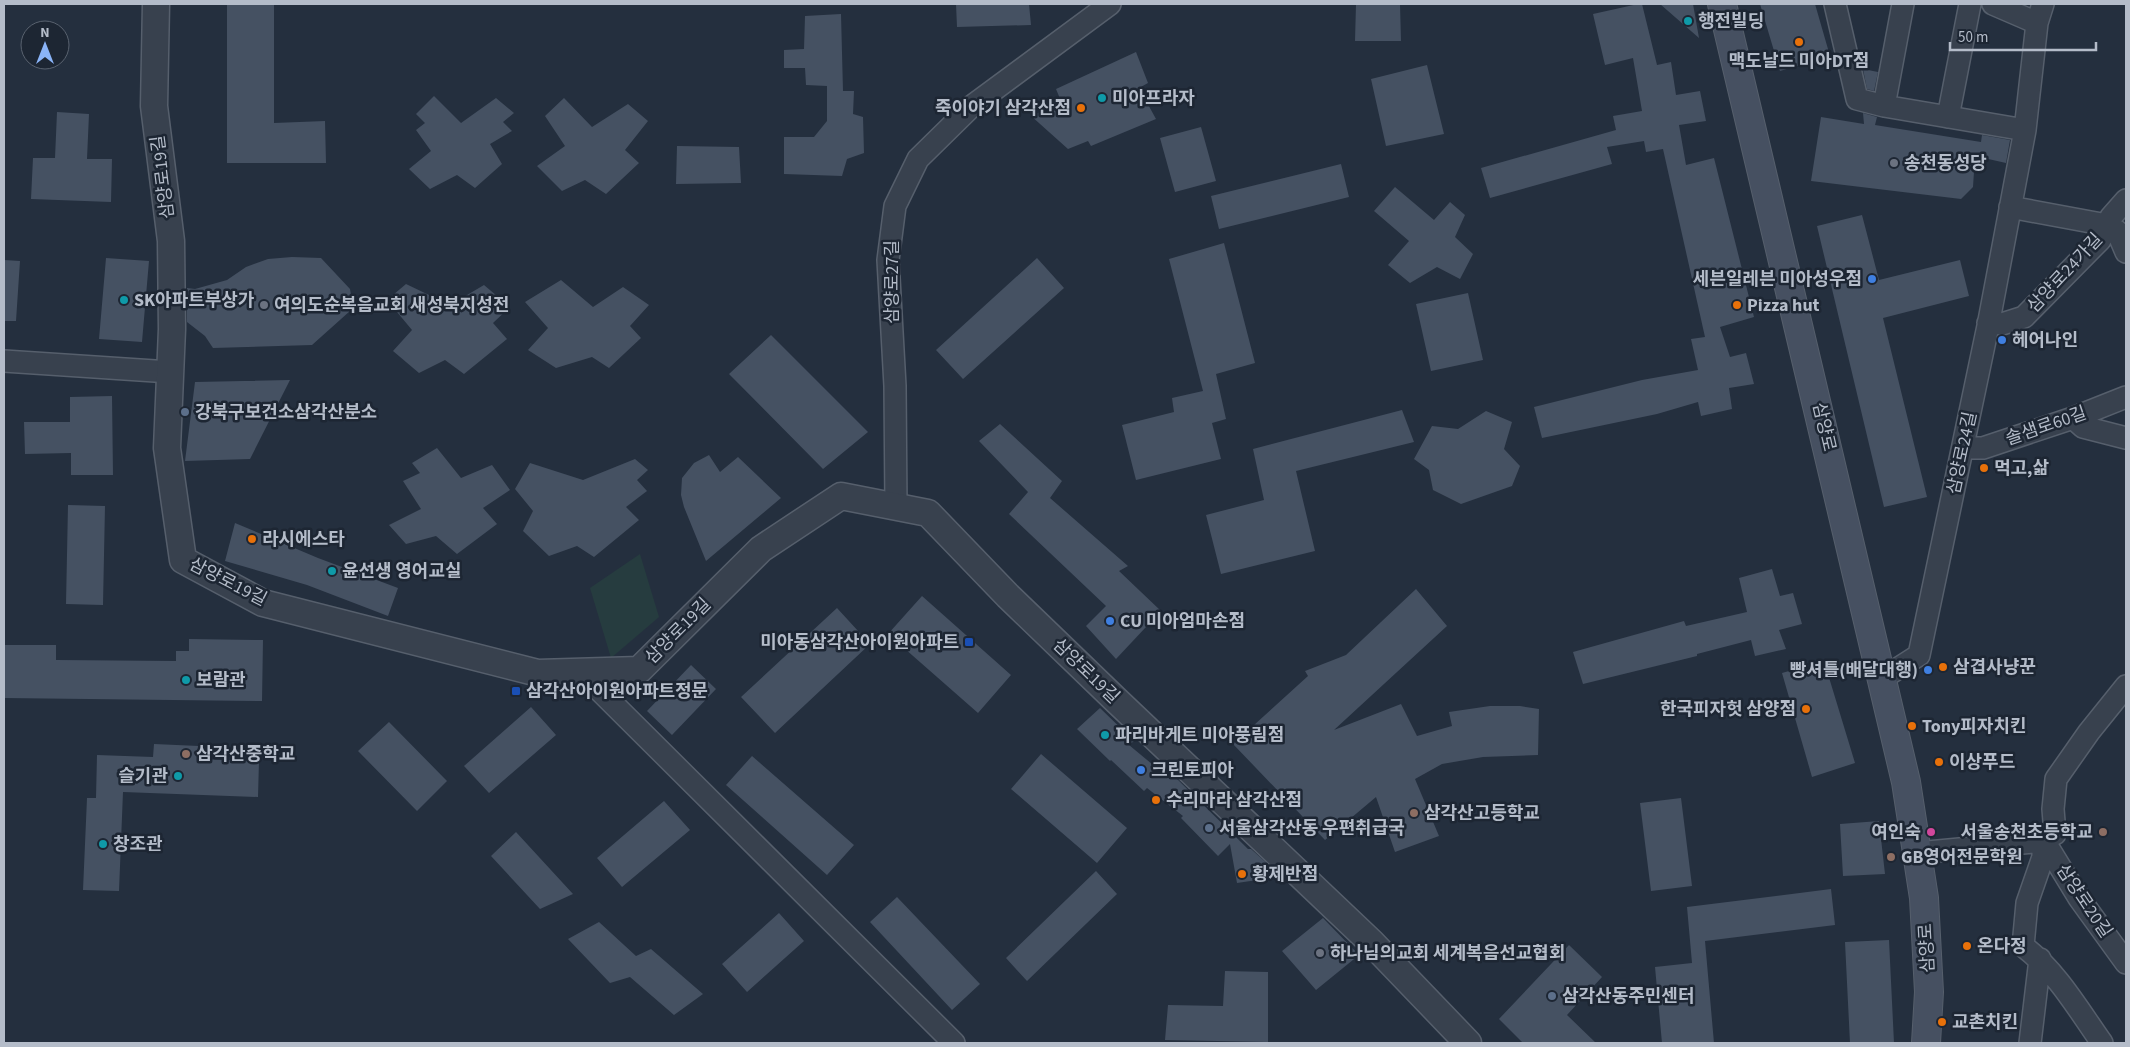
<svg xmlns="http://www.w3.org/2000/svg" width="2130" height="1047" font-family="'Source Sans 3','Noto Sans KR',sans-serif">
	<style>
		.green { fill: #263c3f }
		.building { fill: #455162 }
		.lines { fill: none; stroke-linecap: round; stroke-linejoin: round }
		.minor-casing { stroke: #565f6c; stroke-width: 24 }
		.tertiary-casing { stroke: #565f6c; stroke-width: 29 }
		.secondary-casing { stroke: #565f6c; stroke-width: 30 }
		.minor { stroke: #38414e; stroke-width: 21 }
		.tertiary { stroke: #38414e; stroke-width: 26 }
		.secondary { stroke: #465061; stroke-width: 28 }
		.culture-dot { fill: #0f9aa8; stroke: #1d2633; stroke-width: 2 }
		.food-dot { fill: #e8710a; stroke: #1d2633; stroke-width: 2 }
		.worship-dot { fill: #6b7280; stroke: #1d2633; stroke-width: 2 }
		.shop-dot { fill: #3f7fe0; stroke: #1d2633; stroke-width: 2 }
		.service-dot { fill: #5c6f8a; stroke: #1d2633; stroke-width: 2 }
		.transit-dot { fill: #1a4fb4; stroke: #1d2633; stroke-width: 2 }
		.education-dot { fill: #8d6e63; stroke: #1d2633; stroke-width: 2 }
		.hotel-dot { fill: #d1479c; stroke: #1d2633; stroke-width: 2 }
		.labels { text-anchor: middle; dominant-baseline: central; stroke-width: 5; stroke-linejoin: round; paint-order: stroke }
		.poi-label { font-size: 18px; font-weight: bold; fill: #b4bcc9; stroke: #1d2633; text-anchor: start }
		.street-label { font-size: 18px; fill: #b4bcc9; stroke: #1d2633 }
	</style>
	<rect width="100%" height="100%" fill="#242f3e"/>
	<path class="green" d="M640,554L659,617L611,658L590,588Z"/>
	<path class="building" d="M227,4H274V123L325,121L326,163H227Z
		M956,4H1029L1031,25L957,27Z
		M1356,4H1400L1401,41H1355Z
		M1638,4H1642L1657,65L1671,62L1676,95L1700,91L1706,121L1679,125L1686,165L1714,158L1754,317L1720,327L1730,357L1746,353L1754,384L1729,388L1732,409L1701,416L1698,402L1657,414L1542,438L1534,407L1642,380L1698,370L1691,339L1705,337L1663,149L1646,152L1644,141L1607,147L1612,164L1490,198L1481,168L1616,130L1613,116L1642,111L1633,58L1605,65L1593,14Z
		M1660,4H1693L1699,38Z
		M1760,4H1815L1830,56L1780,71Z
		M841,14L843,91H854L853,114L863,117L864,153L847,159L842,176L784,174V137H814L827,121V86L806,85L805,68H784V50L804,49L805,16Z
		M1136,52L1148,83L1139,88L1156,119L1091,146L1088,141L1068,149L1030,115L1063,106L1056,89Z
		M1427,65L1444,134L1386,146L1371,79Z
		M1863,69L1878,72L1874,91L1867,89Z
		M434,96L461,123L496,98L514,113L503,122L512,131L490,144L502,164L475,188L457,175L430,189L409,169L431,151L416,130L425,123L416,114Z
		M564,98L592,127L628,104L648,121L625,150L639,163L606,194L585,180L562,191L537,166L565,146L545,116Z
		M57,112L89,114L87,159H112L111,202L31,199L33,158H55Z
		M1863,113L1877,117L1875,125L1981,142L1982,135L2010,140L2006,163L1975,156L1973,187L1961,199L1811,181L1821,117L1864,124Z
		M1201,127L1216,181L1175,192L1160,138Z
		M677,146L739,147L741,183L676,184Z
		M1341,164L1349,197L1219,229L1211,196Z
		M1395,187L1434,220L1450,202L1465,215L1455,237L1473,254L1460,279L1437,267L1410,283L1388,265L1409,241L1374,211Z
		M1862,215L1879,280L1960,260L1969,296L1883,318L1927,497L1884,507L1817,226Z
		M1224,243L1255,363L1216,374L1226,419L1212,423L1221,459L1136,480L1122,425L1174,412L1172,398L1203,391L1169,259Z
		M292,257L321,258L350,289L352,300L350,311L312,345L213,348L205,336L187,322V288L195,289L227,280L246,267L268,259Z
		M106,258L149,261L142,342L99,339Z
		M1037,258L1064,288L963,379L936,350Z
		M4,260L20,261L16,321H4Z
		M561,280L593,307L623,287L649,305L630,326L641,338L609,368L592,357L556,368L528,350L548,328L525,302Z
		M406,284L450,305L484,285L510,307L493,323L507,339L464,374L445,360L419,373L393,351L412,330L387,300Z
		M1468,293L1483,360L1431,371L1416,304Z
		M771,335L868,432L823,469L729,374Z
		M290,380L250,459L185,461L195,382Z
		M112,396L113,475H71V453L25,454L24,422H70V397Z
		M1402,410L1414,442L1296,471L1315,551L1221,574L1206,515L1264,500L1253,449Z
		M1486,411L1512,422L1504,449L1520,466L1512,486L1461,504L1433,490L1429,470L1414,459L1432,426L1458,429Z
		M1000,424L1062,481L1050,498L1128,566L1119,571L1161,611L1116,659L1086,626L1106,606L1009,514L1028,492L979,441Z
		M437,448L461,478L492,465L510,490L483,508L497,524L457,554L436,536L406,544L389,525L421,509L403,481L420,473L412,463Z
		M709,455L720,472L738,457L781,498L706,561L684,507L681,495L682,478L694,463Z
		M635,459L648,470L637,480L647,491L626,507L639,520L594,557L577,546L549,556L523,531L533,511L515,489L530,463L583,480Z
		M68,505L105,506L103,605L66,604Z
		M235,523L318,558L398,588L388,616L307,585L225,561Z
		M1772,569L1780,596L1793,593L1802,624L1779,630L1786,649L1755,656L1751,640L1697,654V656L1583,684L1573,652L1684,621L1686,626L1747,612L1739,578Z
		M1416,589L1447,626L1334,730L1401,704L1417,736L1452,726L1449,712L1490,706H1520L1539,709L1538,755L1483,757L1442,764L1415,779L1439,836L1395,852L1376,797L1325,840L1233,744L1308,676L1305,671L1346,655Z
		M922,596L1011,675L978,713L888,634Z
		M837,608L870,644L775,733L741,697Z
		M189,639L263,640L262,701L4,698V645H56V660L176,661V651H189Z
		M1824,661L1855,763L1812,777L1782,673Z
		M691,665L716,689L672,735L647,711Z
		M531,707L556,735L489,793L464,766Z
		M1100,708L1134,741L1129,745L1170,779L1173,775L1248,849H1251L1270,866L1271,878L1237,883L1230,844L1218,856L1181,818L1183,816L1147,788L1144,791L1111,760L1110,761L1077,729Z
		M389,722L447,781L417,811L358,751Z
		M154,744L199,746L198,759L259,761L258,797L123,792L119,891L83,890L87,798H96L97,755L153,757Z
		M1041,754L1127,828L1097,863L1011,789Z
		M752,756L854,845L827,875L726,785Z
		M1681,798L1692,886L1651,891L1640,803Z
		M664,801L690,830L622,887L597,858Z
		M1879,821L1885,874L1843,876L1840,824Z
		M516,832L573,894L540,909L491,856Z
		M1096,871L1117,894L1027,981L1006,958Z
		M1831,889L1835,925L1705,941L1714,1043H1662L1655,967L1692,963L1687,907Z
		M897,897L980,984L952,1010L870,922Z
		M779,913L804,941L747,992L722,964Z
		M1323,918L1359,955L1316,990L1282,951Z
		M599,922L636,956L651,949L703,994L674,1015L630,977L610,983L568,939Z
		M1889,940L1894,1043H1850L1845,942Z
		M1569,945L1602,977L1567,1015L1596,1043H1523L1499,1019Z
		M1225,971L1268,972V1042L1165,1040L1168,1005L1223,1006Z"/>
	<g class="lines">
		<defs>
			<path id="minor" d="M1835,4L1857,99L1884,106L2025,130
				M1993,4L2037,23
				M1884,106L1903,4
				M1948,117L1970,4
				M2010,207L2107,225L2117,231L2126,252
				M1988,323L2002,324L2024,317L2100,240L2111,217L2126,200
				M4,361L170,372
				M2073,418L2083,427L2126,438
				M1964,448H1983L2073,418L2126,397
				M896,507L895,386L888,260L895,206L918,159L972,106L1110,4
				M580,671L954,1043
				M1883,678L1919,655L1988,326L2025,130L2037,23L2043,4
				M2043,839V857L2027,903L2023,946C2057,972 2078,1009 2102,1043
				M2043,839L2079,898L2126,963
				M1917,853L2034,842L2055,834L2053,809L2056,779L2089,732L2126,686
				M2030,1043L2040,959"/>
			<path id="tertiary" d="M156,4L154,106L171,241L172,329L167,448L183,560L263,603L538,673L639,670L761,549L841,496L928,513L1008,596L1117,701L1372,943L1468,1043"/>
			<path id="secondary" d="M1722,4L1906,782L1924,898L1929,992L1926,1043"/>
		</defs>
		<use href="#minor" class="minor-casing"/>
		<use href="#tertiary" class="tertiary-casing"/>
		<use href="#secondary" class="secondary-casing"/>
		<use href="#minor" class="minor"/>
		<use href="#tertiary" class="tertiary"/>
		<use href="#secondary" class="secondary"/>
	</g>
	<g class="culture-dot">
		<circle cx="1688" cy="21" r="5"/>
		<circle cx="1102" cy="98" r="5"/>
		<circle cx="124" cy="300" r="5"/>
		<circle cx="332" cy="571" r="5"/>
		<circle cx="186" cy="680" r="5"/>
		<circle cx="1105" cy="735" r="5"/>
		<circle cx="178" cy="776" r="5"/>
		<circle cx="103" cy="844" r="5"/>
	</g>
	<g class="food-dot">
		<circle cx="1799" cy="42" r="5"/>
		<circle cx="1081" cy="108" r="5"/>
		<circle cx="1737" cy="305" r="5"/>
		<circle cx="1984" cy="468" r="5"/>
		<circle cx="252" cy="539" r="5"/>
		<circle cx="1943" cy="667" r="5"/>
		<circle cx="1806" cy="709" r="5"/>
		<circle cx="1912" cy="726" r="5"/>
		<circle cx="1939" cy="762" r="5"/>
		<circle cx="1156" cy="800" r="5"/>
		<circle cx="1242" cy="874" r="5"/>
		<circle cx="1967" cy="946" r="5"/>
		<circle cx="1942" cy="1022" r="5"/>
	</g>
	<g class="worship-dot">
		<circle cx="1894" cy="163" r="5"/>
		<circle cx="264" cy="305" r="5"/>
		<circle cx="1320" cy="953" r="5"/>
	</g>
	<g class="shop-dot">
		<circle cx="1872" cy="279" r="5"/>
		<circle cx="2002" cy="340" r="5"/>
		<circle cx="1110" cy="621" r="5"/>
		<circle cx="1928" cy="670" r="5"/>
		<circle cx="1141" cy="770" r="5"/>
	</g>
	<g class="service-dot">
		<circle cx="185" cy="412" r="5"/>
		<circle cx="1209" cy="828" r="5"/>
		<circle cx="1552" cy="996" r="5"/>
	</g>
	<g class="transit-dot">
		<rect x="964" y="637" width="10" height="10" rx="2.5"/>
		<rect x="511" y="686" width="10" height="10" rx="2.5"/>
	</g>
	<g class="education-dot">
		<circle cx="186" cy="754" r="5"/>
		<circle cx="1414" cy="813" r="5"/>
		<circle cx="2103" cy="832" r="5"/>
		<circle cx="1891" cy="857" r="5"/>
	</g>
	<circle class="hotel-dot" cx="1931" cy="832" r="5"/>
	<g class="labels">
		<g class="poi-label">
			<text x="1698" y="21">행전빌딩</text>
			<text x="1799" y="61" text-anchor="middle">맥도날드 미아DT점</text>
			<text x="1112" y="98">미아프라자</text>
			<text x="1071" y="108" text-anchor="end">죽이야기 삼각산점</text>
			<text x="1904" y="163">송천동성당</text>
			<text x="1862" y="279" text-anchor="end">세븐일레븐 미아성우점</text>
			<text x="134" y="300">SK아파트부상가</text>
			<text x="274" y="305">여의도순복음교회 새성북지성전</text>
			<text x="1747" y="305">Pizza hut</text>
			<text x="2012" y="340">헤어나인</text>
			<text x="195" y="412">강북구보건소삼각산분소</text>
			<text x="1994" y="468">먹고,삶</text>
			<text x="262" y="539">라시에스타</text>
			<text x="342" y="571">윤선생 영어교실</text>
			<text x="1120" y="621">CU 미아엄마손점</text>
			<text x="959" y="642" text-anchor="end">미아동삼각산아이원아파트</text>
			<text x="1953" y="667">삼겹사냥꾼</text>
			<text x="1918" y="670" text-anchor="end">빵셔틀(배달대행)</text>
			<text x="196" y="680">보람관</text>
			<text x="526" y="691">삼각산아이원아파트정문</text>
			<text x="1796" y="709" text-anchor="end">한국피자헛 삼양점</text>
			<text x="1922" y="726">Tony피자치킨</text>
			<text x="1115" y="735">파리바게트 미아풍림점</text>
			<text x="196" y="754">삼각산중학교</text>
			<text x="1949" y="762">이상푸드</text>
			<text x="1151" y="770">크린토피아</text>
			<text x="168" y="776" text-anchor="end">슬기관</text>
			<text x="1166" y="800">수리마라 삼각산점</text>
			<text x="1424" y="813">삼각산고등학교</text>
			<text x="1219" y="828">서울삼각산동 우편취급국</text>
			<text x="1921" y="832" text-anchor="end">여인숙</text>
			<text x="2093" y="832" text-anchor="end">서울송천초등학교</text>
			<text x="113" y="844">창조관</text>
			<text x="1901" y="857">GB영어전문학원</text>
			<text x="1252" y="874">황제반점</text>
			<text x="1977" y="946">온다정</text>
			<text x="1330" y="953">하나님의교회 세계복음선교협회</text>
			<text x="1562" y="996">삼각산동주민센터</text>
			<text x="1952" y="1022">교촌치킨</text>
		</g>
		<g class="street-label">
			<text transform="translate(163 177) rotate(-97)">삼양로19길</text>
			<text transform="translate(2065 273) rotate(-47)">삼양로24가길</text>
			<text transform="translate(892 282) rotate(-90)">삼양로27길</text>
			<text transform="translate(2046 426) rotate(-19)">솔샘로60길</text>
			<text transform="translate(1824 427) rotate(77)">삼양로</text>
			<text transform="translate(1962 453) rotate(-78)">삼양로24길</text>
			<text transform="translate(228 582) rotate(27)">삼양로19길</text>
			<text transform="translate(678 631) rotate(-45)">삼양로19길</text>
			<text transform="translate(1086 671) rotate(44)">삼양로19길</text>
			<text transform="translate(2084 901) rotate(56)">삼양로20길</text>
			<text transform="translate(1927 948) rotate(-93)">삼양로</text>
		</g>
	</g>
	<rect width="2130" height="1047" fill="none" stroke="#b4bcc9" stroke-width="10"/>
	<g transform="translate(45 45)"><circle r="24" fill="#1d2633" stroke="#59626f"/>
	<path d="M0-4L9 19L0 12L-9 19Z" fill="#8ab4f8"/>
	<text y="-8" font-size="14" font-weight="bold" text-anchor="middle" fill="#b4bcc9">N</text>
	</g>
	<path d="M1950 42v8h146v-8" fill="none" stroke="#b4bcc9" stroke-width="2.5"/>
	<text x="1958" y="42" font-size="15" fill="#b4bcc9" stroke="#1d2633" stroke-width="4" paint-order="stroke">50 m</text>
</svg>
